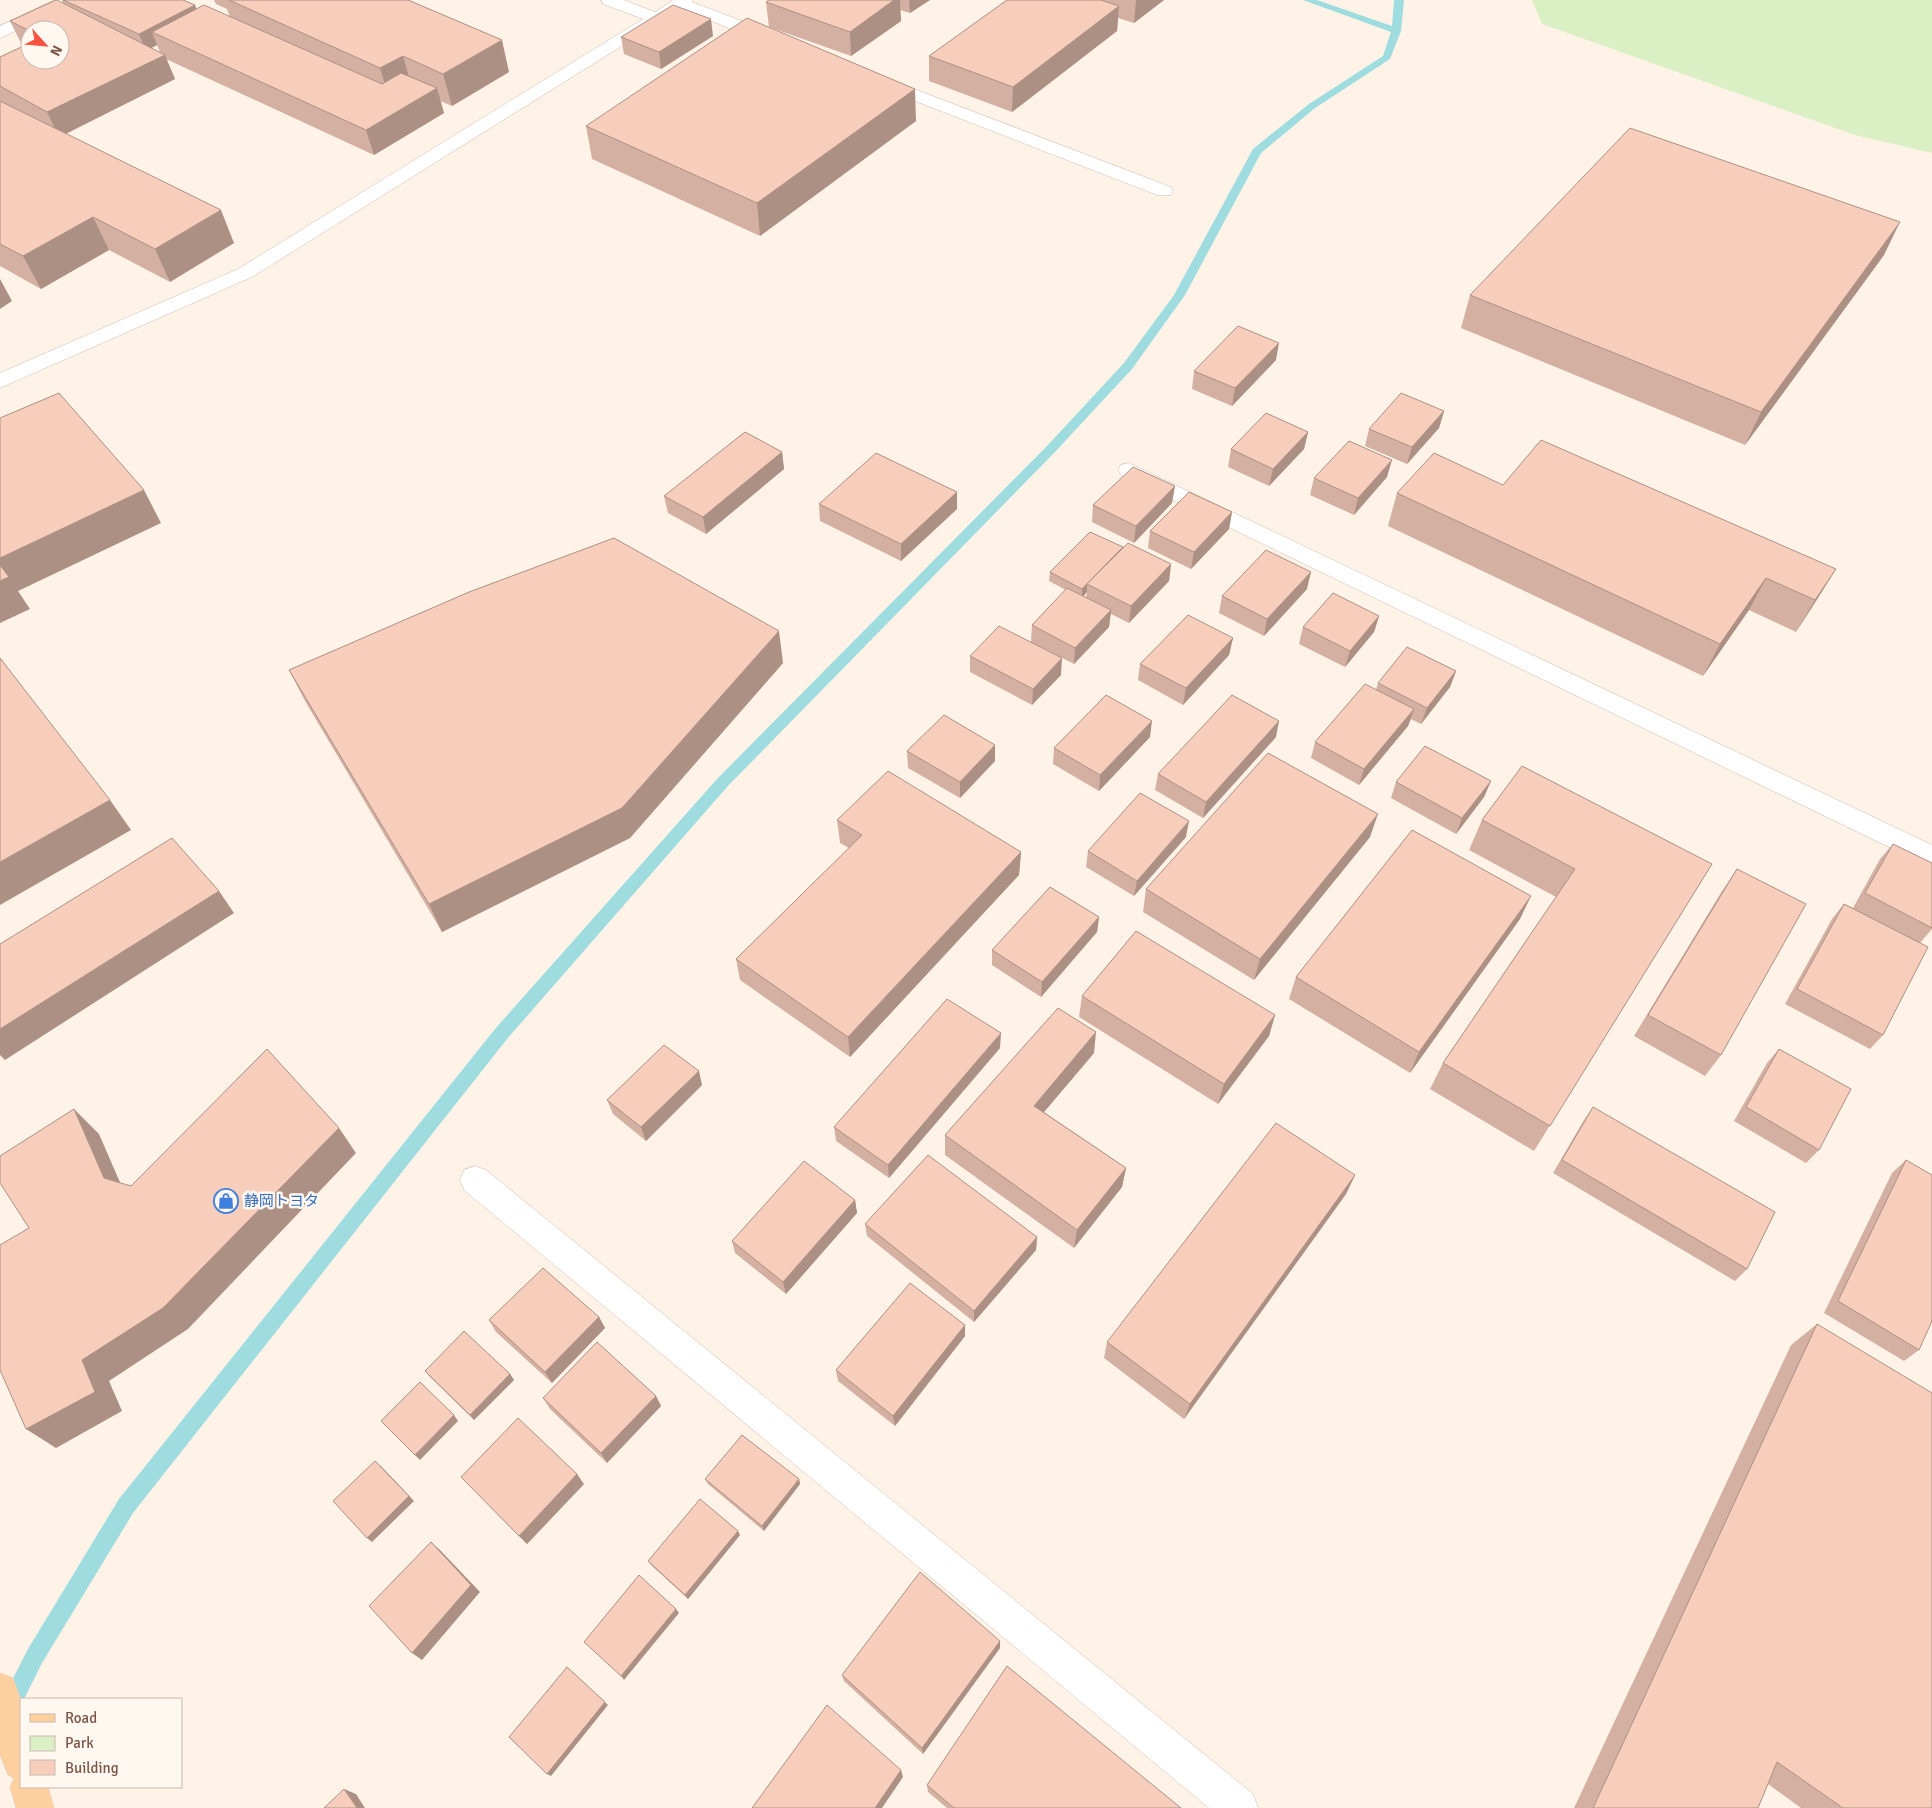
<svg xmlns="http://www.w3.org/2000/svg" width="1932" height="1808" font-family="Signika,'Noto Sans JP',sans-serif">
	<style>
		.green { fill: #daefc4 }
		.lines { fill: none; stroke-linecap: round; stroke-linejoin: round }
		.stream { fill: #9edcdf; fill-rule: evenodd }
		.minor-casing { stroke: #d3b9ac; stroke-width: 1 }
		.major-casing { stroke: #dbcfcc; stroke-width: 1 }
		.minor { fill: #fff; fill-rule: evenodd }
		.major { fill: #ffd09f; fill-rule: evenodd }
		.wall { fill: #d4b0a2; fill-rule: evenodd }
		.shaded-wall { fill: #ad9084 }
		.building { fill: #f7cdbc; stroke: #ad9084 }
		.labels { text-anchor: middle; dominant-baseline: central; stroke-width: 5; stroke-linejoin: round; paint-order: stroke }
		.shop-label { font-size: 15px; fill: #366cbe; stroke: #fff8f1; text-anchor: start }
	</style>
	<rect width="100%" height="100%" fill="#fff3e8"/>
	<path class="green" d="M1532,0H1932V153L1855,135L1542,24Z"/>
	<g class="lines">
		<path class="stream" d="M1303,0H1317L1392,26L1394,0H1404L1401,31L1390,59L1315,108L1261,153L1185,295L1132,369L1055,452L727,787L507,1039L133,1513L42,1663L24,1699H21V1704L7,1732L0,1735V1704L28,1649L119,1499L495,1029L717,779L1047,446L1124,363L1174,295L1253,149L1309,104L1383,56L1391,32Z"/>
		<defs>
			<path id="minor" d="M55,0H76L74,4L0,38V26Z
				M601,0H624L655,12L673,0H693L692,2L776,34L779,38L776,42H764L681,9L252,277L0,388V373L238,269L643,19L603,4Z
				M880,76L1171,187L1173,191L1171,195H1157L874,85L871,81L874,77Z
				M1129,463L1932,845V868L1121,475L1118,470L1121,465Z
				M475,1166L486,1170L1253,1794L1258,1808H1209L464,1190L460,1180L464,1170Z"/>
			<path id="major" d="M0,1673L13,1678L21,1700V1787H48L54,1808H16L10,1787L14,1778L8,1775L0,1755Z"/>
		</defs>
		<use href="#minor" class="minor-casing"/>
		<use href="#major" class="major-casing"/>
		<use href="#minor" class="minor"/>
		<use href="#major" class="major"/>
	</g>
	<path class="wall" d="M62,0H183L195,5L196,9L230,17L227,9L216,4L214,0H408L509,72L452,106L440,101L444,113L374,155L166,59L175,79L66,134L234,243L170,282L109,250L41,289L0,266V57L23,46L22,45L10,21L63,3ZM30,30H60L30,60ZM157,45L160,52L151,48Z
		M769,0H930L910,13L900,10L901,21L851,56L769,27L766,2Z
		M1007,0H1164L1134,23L1118,18L1117,31L1012,112L929,81V56Z
		M713,36L661,69L624,54L621,37Z
		M916,121L760,236L592,159L586,126Z
		M1884,255L1745,445L1461,328L1470,295Z
		M1276,360L1232,406L1192,389L1194,371Z
		M1444,411L1439,428L1407,464L1365,446L1369,429Z
		M1308,432L1304,449L1269,486L1228,467L1231,449Z
		M782,452L784,469L706,534L668,513L664,496Z
		M1387,477L1354,515L1310,495L1314,478Z
		M1503,485L1836,569L1816,601L1796,632L1749,610L1703,676L1388,526L1397,493Z
		M957,492V509L901,561L820,521L819,504Z
		M1172,503L1134,543L1092,522L1093,505Z
		M1232,512L1229,529L1191,569L1148,548L1150,531Z
		M1123,549L1171,564L1169,581L1129,623L1111,614L1109,627L1074,664L1031,642L1032,625L1066,590L1049,581L1050,572ZM1087,592L1086,598L1083,596Z
		M1307,589L1264,636L1219,613L1222,596Z
		M1379,616L1374,632L1345,667L1299,644L1303,627Z
		M1233,638L1229,655L1183,705L1138,680L1140,664Z
		M970,656L1061,675L1032,705L970,672Z
		M783,663L630,838L442,932L305,701L289,670Z
		M1456,671L1450,687L1421,724L1411,719L1408,726L1359,785L1311,758L1315,742L1376,690L1378,683Z
		M1150,737L1099,791L1053,764L1054,748Z
		M1276,737L1203,818L1155,790L1158,774Z
		M907,751L995,761L960,798L908,768Z
		M1491,781L1484,797L1456,834L1391,798L1396,782Z
		M837,820L1021,852L1019,875L850,1057L740,980L736,959L849,848L840,843Z
		M1482,820L1712,864L1534,1151L1430,1089L1443,1063L1556,897L1469,850Z
		M1186,837L1134,896L1086,867L1088,851Z
		M1370,837L1254,980L1143,912L1146,889Z
		M1893,844L1932,863V929L1920,943L1883,1035L1870,1049L1785,1004L1832,919L1844,904L1853,908L1880,859Z
		M1737,869L1721,1055L1705,1076L1634,1036L1722,891Z
		M1099,917L1097,932L1041,997L992,965V950Z
		M1520,919L1410,1073L1289,999L1296,977Z
		M1082,996L1275,1015L1269,1036L1218,1104L1079,1017Z
		M1000,1048L889,1178L836,1141L834,1127Z
		M1779,1049L1819,1150L1806,1163L1734,1121L1767,1063Z
		M1094,1053L1044,1112L1126,1168L1122,1187L1074,1248L945,1155V1135Z
		M702,1085L646,1141L613,1114L607,1100Z
		M1593,1107L1747,1269L1735,1281L1553,1173L1584,1120Z
		M1906,1160L1919,1350L1904,1361L1824,1313L1892,1173Z
		M1355,1175L1346,1194L1184,1419L1104,1358L1107,1342Z
		M855,1200L857,1213L786,1294L735,1253L732,1241Z
		M865,1224L1037,1237L1036,1250L974,1322L867,1236Z
		M599,1317L605,1328L552,1383L496,1332L489,1320Z
		M1817,1324L1932,1808H1801L1768,1784L1758,1808H1574L1791,1345Z
		M965,1325V1336L895,1426L838,1381L836,1370Z
		M425,1371L510,1374L514,1380L474,1420L429,1376Z
		M656,1396L661,1406L607,1463L550,1409L543,1398Z
		M461,1477L584,1484L527,1544Z
		M705,1479H799L800,1484L764,1531L708,1484Z
		M740,1535L688,1599L651,1565L648,1561Z
		M1000,1648L923,1754L844,1681L842,1675Z
		M927,1785L1181,1808H947L928,1792Z"/>
	<path class="shaded-wall" d="M894,0H900L901,21L851,56L850,32Z
		M909,0H930L910,13Z
		M1136,0H1164L1134,23Z
		M195,5L201,22L152,32L157,45L146,51L139,34Z
		M1119,6L1117,31L1012,112L1013,87Z
		M711,19L713,36L661,69L659,52Z
		M502,40L509,72L452,106L443,74Z
		M165,55L175,79L59,137L47,112Z
		M403,56L412,88L390,101L380,68Z
		M437,88L444,113L374,155L366,130Z
		M915,89L916,121L760,236L757,203Z
		M221,210L234,243L170,282L155,249Z
		M93,217L109,250L41,289L23,256Z
		M1900,222L1884,255L1745,445L1761,412Z
		M0,279L12,301L0,309Z
		M1279,343L1276,360L1232,406L1235,388Z
		M1444,411L1439,428L1407,464L1412,447Z
		M1308,432L1304,449L1269,486L1273,469Z
		M782,452L784,469L706,534L703,517Z
		M1392,460L1387,477L1354,515L1358,498Z
		M1175,486L1172,503L1134,543L1136,526Z
		M144,490L161,523L18,591L30,609L0,623V558Z
		M957,492V509L901,561V544Z
		M1232,512L1229,529L1191,569L1194,552Z
		M1123,547L1087,584V592L1082,598V589Z
		M1171,564L1169,581L1129,623L1131,606Z
		M1836,569L1816,601L1796,632L1815,600Z
		M1311,572L1307,589L1264,636L1267,619Z
		M1766,578L1749,610L1703,676L1720,644Z
		M1111,610L1109,627L1074,664L1075,648Z
		M1379,616L1374,632L1345,667L1350,651Z
		M779,631L783,663L630,838L442,932L429,904Z
		M1233,638L1229,655L1183,705L1186,688Z
		M1062,658L1061,675L1032,705L1033,689Z
		M1456,671L1450,687L1421,724L1427,708Z
		M1414,709L1408,726L1359,785L1364,769Z
		M1152,721L1150,737L1099,791L1100,775Z
		M1279,721L1276,737L1203,818L1206,802Z
		M995,745V761L960,798V782Z
		M1491,781L1484,797L1456,834L1462,818Z
		M110,800L131,830L0,905V862Z
		M1378,814L1370,837L1254,980L1260,959Z
		M1189,821L1186,837L1134,896L1137,881Z
		M1021,852L1019,875L850,1057L848,1037Z
		M219,891L234,913L5,1060L0,1055V1029Z
		M1531,896L1520,919L1410,1073L1419,1052Z
		M1099,917L1097,932L1041,997L1042,982Z
		M1275,1015L1269,1036L1218,1104L1224,1084Z
		M1096,1032L1094,1053L1033,1125L1034,1106Z
		M1001,1033L1000,1048L889,1178L888,1165Z
		M699,1071L702,1085L646,1141L641,1127Z
		M74,1109L99,1134L129,1203L104,1178Z
		M339,1128L356,1153L188,1329L109,1381L122,1411L56,1448L26,1429L82,1360Z
		M1126,1168L1122,1187L1074,1248L1077,1230Z
		M1355,1175L1346,1194L1184,1419L1190,1404Z
		M855,1200L857,1213L786,1294L783,1282Z
		M1037,1237L1036,1250L974,1322V1311Z
		M599,1317L605,1328L552,1383L545,1372Z
		M965,1325V1336L895,1426L893,1416Z
		M510,1374L514,1380L474,1420L470,1415Z
		M656,1396L661,1406L607,1463L601,1453Z
		M454,1415L458,1421L420,1460L415,1455Z
		M380,1465L414,1501L372,1542L367,1538Z
		M577,1474L584,1484L527,1544L519,1536Z
		M799,1479L800,1484L764,1531L762,1526Z
		M738,1531L740,1535L688,1599L685,1595Z
		M431,1542L440,1550L480,1592L422,1660L412,1653Z
		M676,1609L679,1613L624,1680L621,1676Z
		M1000,1641V1648L923,1754L922,1748Z
		M567,1667L608,1705L551,1776L547,1774Z
		M901,1770L903,1777L882,1808H875Z
		M344,1789L356,1794L365,1808H357Z"/>
	<path class="building" d="M56,0H57L165,55L47,112L0,86V57L30,43V60H60V30H30V31L10,21Z
		M63,0H183L195,5L139,34Z
		M229,0H408L502,40L443,74L403,56L380,68Z
		M769,0H894L850,32L766,2Z
		M1007,0H1101L1119,6L1013,87L929,56Z
		M204,5L382,84L401,73L437,88L366,130L152,32Z
		M673,5L711,19L659,52L621,37Z
		M747,18L915,89L757,203L586,126Z
		M0,101L221,210L155,249L93,217L23,256L0,244Z
		M1630,128L1900,222L1761,412L1470,295Z
		M1238,326L1279,343L1235,388L1194,371Z
		M59,393L144,490L0,558V418Z
		M1401,393L1444,411L1412,447L1369,429Z
		M1266,413L1308,432L1273,469L1231,449Z
		M745,432L782,452L703,517L664,496Z
		M1541,440L1836,569L1815,600L1766,578L1720,644L1397,493L1434,453L1503,485Z
		M1349,441L1392,460L1358,498L1314,478Z
		M876,453L957,492L901,544L819,504Z
		M1133,467L1175,486L1136,526L1093,505Z
		M1189,492L1232,512L1194,552L1150,531Z
		M1090,532L1123,547L1082,589L1050,572Z
		M614,538L779,631L622,808L429,904L289,670L469,592Z
		M1128,543L1171,564L1131,606L1087,584Z
		M1266,550L1311,572L1267,619L1222,596Z
		M0,565L9,577L0,581Z
		M1067,588L1111,610L1075,648L1032,625Z
		M1333,593L1379,616L1350,651L1303,627Z
		M1188,615L1233,638L1186,688L1140,664Z
		M999,626L1062,658L1033,689L970,656Z
		M1407,647L1456,671L1427,708L1378,683Z
		M0,658L110,800L0,862Z
		M1365,684L1414,709L1364,769L1315,742Z
		M1106,695L1152,721L1100,775L1054,748Z
		M1232,695L1279,721L1206,802L1158,774Z
		M944,715L995,745L960,782L907,751Z
		M1425,746L1491,781L1462,818L1396,782Z
		M1268,753L1378,814L1260,959L1146,889Z
		M1522,766L1712,864L1550,1126L1443,1063L1575,869L1482,820Z
		M888,771L1021,852L848,1037L736,959L862,835L837,820Z
		M1140,793L1189,821L1137,881L1088,851Z
		M1412,830L1531,896L1419,1052L1296,977Z
		M172,838L219,891L0,1029V944Z
		M1893,844L1932,863V928L1865,893Z
		M1737,869L1806,904L1721,1055L1648,1015Z
		M1050,887L1099,917L1042,982L992,950Z
		M1844,904L1928,947L1883,1035L1797,989Z
		M1136,931L1275,1015L1224,1084L1082,996Z
		M947,999L1001,1033L888,1165L834,1127Z
		M1058,1008L1096,1032L1034,1106L1126,1168L1077,1230L945,1135Z
		M664,1045L699,1071L641,1127L607,1100Z
		M267,1049L339,1128L163,1308L82,1360L95,1392L26,1429L0,1370V1245L29,1228L0,1183V1156L74,1109L104,1178L131,1186Z
		M1779,1049L1851,1089L1819,1150L1746,1107Z
		M1593,1107L1775,1212L1747,1269L1562,1160Z
		M1276,1123L1355,1175L1190,1404L1107,1342Z
		M928,1155L1037,1237L974,1311L865,1224Z
		M1906,1160L1932,1175V1321L1919,1350L1838,1301Z
		M804,1161L855,1200L783,1282L732,1241Z
		M543,1268L599,1317L545,1372L489,1320Z
		M910,1283L965,1325L893,1416L836,1370Z
		M1817,1324L1932,1393V1808H1843L1777,1762L1758,1808H1593Z
		M464,1331L510,1374L470,1415L425,1371Z
		M597,1342L656,1396L601,1453L543,1398Z
		M420,1382L454,1415L415,1455L381,1421Z
		M518,1418L577,1474L519,1536L461,1477Z
		M742,1435L799,1479L762,1526L705,1479Z
		M375,1461L409,1496L367,1538L333,1501Z
		M700,1499L738,1531L685,1595L648,1561Z
		M431,1542L471,1585L412,1653L369,1606Z
		M920,1572L1000,1641L922,1748L842,1675Z
		M639,1575L676,1609L621,1676L584,1642Z
		M1007,1666L1181,1808H954L927,1785Z
		M567,1667L605,1702L547,1774L509,1737Z
		M827,1705L901,1770L875,1808H752Z
		M344,1789L357,1808H324Z"/>
	<defs>
		<symbol id="shop-ring" viewBox="-11 -11 22 22"><circle r="9.5" fill="#fff8f1" stroke="#3f7fe0" stroke-width="1.5"/><path d="M-5-2.5h2.3a2.7 3.5 0 0 1 5.4 0H5L5.5 6h-11ZM-1.5-2.5h3a1.5 2.3 0 0 0-3 0Z" fill="#3f7fe0"/></symbol>
	</defs>
	<g fill-rule="evenodd">
		<use href="#shop-ring" x="212" y="1187" width="28" height="28"/>
	</g>
	<g class="labels">
		<g class="shop-label">
			<text x="244" y="1201">静岡トヨタ</text>
		</g>
	</g>
	<rect x="20" y="1698" width="162" height="90" fill="#fff8f1" stroke="#cbb7ad"/>
	<rect x="30" y="1714" width="25" height="8" fill="#ffd09f" stroke="#cbb7ad"/>
	<text x="65" y="1723" font-size="15" fill="#7d5548">Road</text>
	<rect x="30" y="1736" width="25" height="15" fill="#daefc4" stroke="#cbb7ad"/>
	<text x="65" y="1748" font-size="15" fill="#7d5548">Park</text>
	<rect x="30" y="1760" width="25" height="15" fill="#f7cdbc" stroke="#cbb7ad"/>
	<text x="65" y="1773" font-size="15" fill="#7d5548">Building</text>
	<g transform="translate(45 45) rotate(117)"><circle r="24" fill="#fff8f1" stroke="#cbb7ad"/>
	<path d="M0-4L9 19L0 12L-9 19Z" fill="#f65440"/>
	<text y="-8" font-size="14" font-weight="bold" text-anchor="middle" fill="#7d5548">N</text>
	</g>
</svg>
